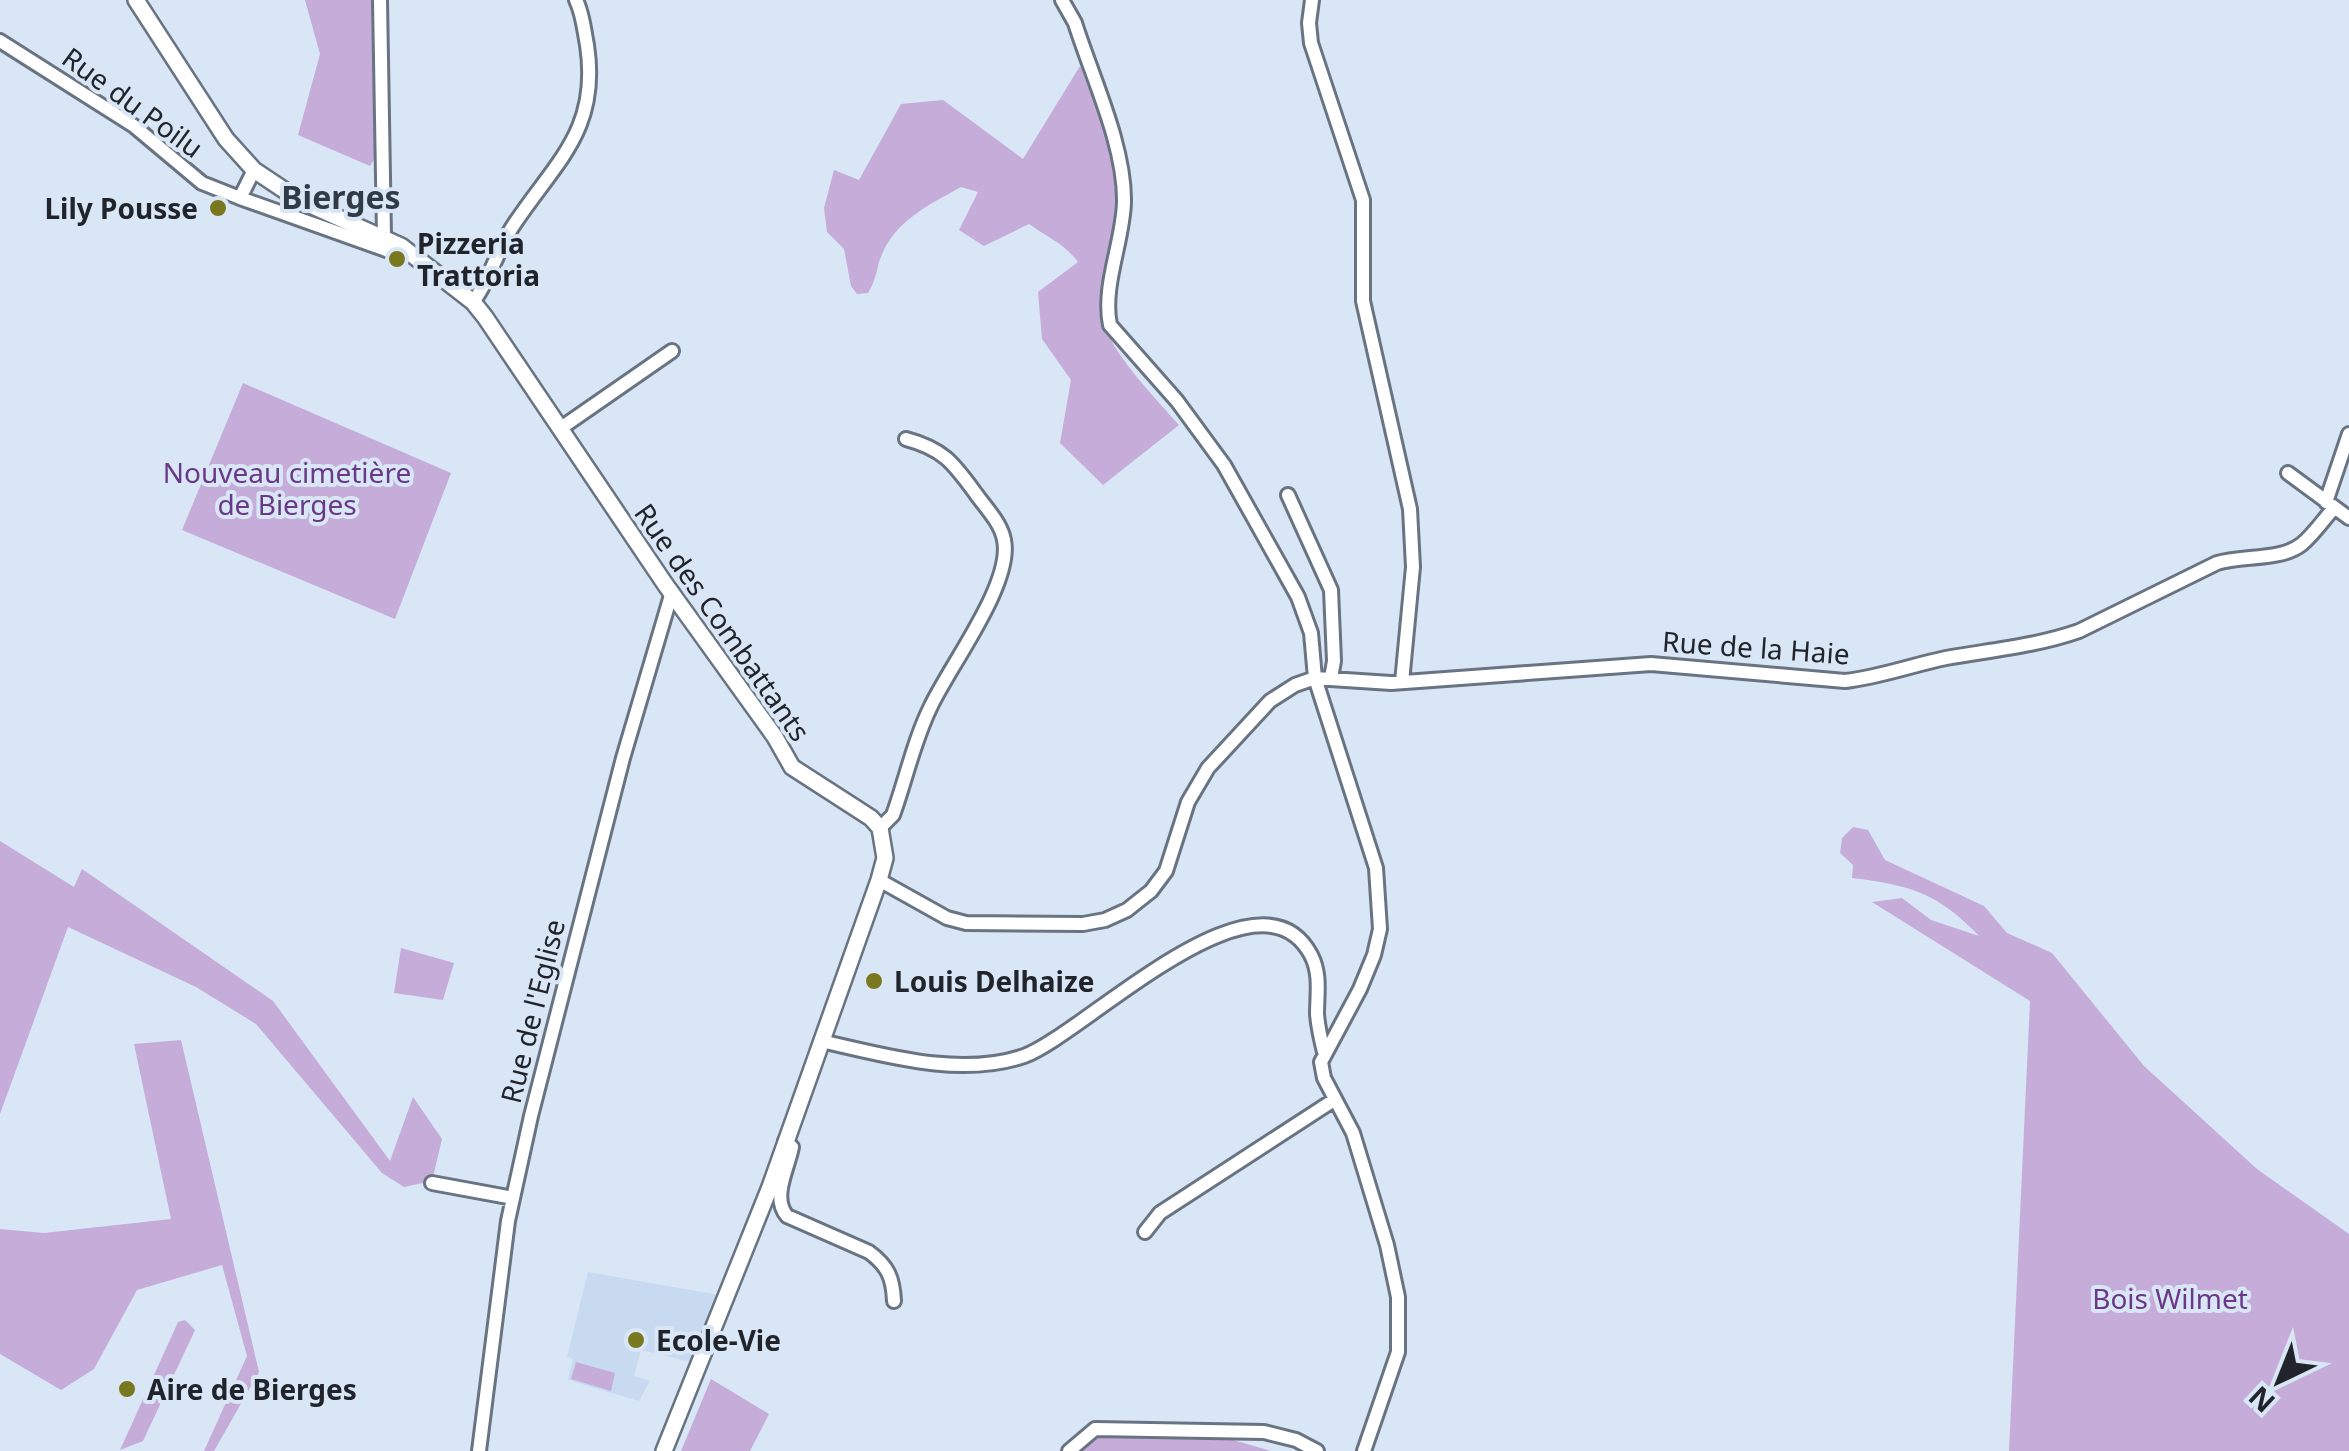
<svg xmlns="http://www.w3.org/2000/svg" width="2349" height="1451" font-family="'Noto Sans',sans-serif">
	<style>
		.built { fill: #c8daf0 }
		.green { fill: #c6acd8 }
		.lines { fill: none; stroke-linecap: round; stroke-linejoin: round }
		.minor-casing { stroke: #687482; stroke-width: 18 }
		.tertiary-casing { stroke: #687482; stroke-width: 20 }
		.minor { stroke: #fff; stroke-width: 12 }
		.tertiary { stroke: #fff; stroke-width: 15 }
		.poi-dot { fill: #7a781e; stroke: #d9e6f6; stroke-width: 4 }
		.labels { text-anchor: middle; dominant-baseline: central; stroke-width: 8; stroke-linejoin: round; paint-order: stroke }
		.street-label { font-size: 28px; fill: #21252b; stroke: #d9e6f6 }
		.poi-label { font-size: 28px; font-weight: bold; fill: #21252b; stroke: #d9e6f6; text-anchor: start }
		.park-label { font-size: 28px; fill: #6a3887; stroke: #d9e6f6 }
		.quarter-label { font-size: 32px; font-weight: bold; fill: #303b47; stroke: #d9e6f6 }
	</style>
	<rect width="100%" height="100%" fill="#d9e6f6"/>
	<path class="built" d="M588,1272L719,1295L691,1362L641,1350L634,1376L650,1381L639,1401L568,1380L573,1359L567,1357Z"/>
	<path class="green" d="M305,0H378L377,155L370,166L298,135L320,54Z
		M1080,66C1108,123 1127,170 1121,235C1119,263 1105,300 1107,327C1109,351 1162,405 1179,425L1103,485L1060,443L1071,380L1042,339L1038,292L1078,262C1065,244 1047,237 1029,224L984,246L959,230L978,192L961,187C927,206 892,222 879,262C876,274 875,281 868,293L857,294L851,286L844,249L827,232L824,208L834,170L859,180L901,104L943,100L1023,159Z
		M243,383L451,473L395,619L182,530Z
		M1853,827L1868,830L1885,860L1984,906L2007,933L2052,953L2144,1066L2257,1169L2349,1234V1451H2009L2030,1001L1872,902L1902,898L1931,920L1979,936C1938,893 1910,885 1852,878L1853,865L1840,853L1842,838Z
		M0,841L74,887L82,869L273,1001L390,1161L413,1097L442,1139L432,1181L404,1187L382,1173L256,1024L196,987L68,927L0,1114Z
		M401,948L454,963L443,1000L394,993Z
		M181,1040L259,1372L214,1451H204L247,1356L222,1265L137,1290L94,1369L61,1390L0,1354V1229L44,1233L171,1219L134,1044Z
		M185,1320L195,1330L143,1441L120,1450L178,1322Z
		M576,1362L615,1373L611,1391L571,1379Z
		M711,1379L769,1414L750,1451H681Z
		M1100,1426L1230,1439L1271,1451H1066Z"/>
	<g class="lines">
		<defs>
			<path id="minor" d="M380,0L384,236
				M1062,0L1075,23C1092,77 1125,146 1124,202C1123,242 1102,286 1110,325L1177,401L1224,465L1298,597L1311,633L1315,678L1376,868L1380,929L1374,955L1360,989L1321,1062L1324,1078L1353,1133L1387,1245L1398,1297V1352L1364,1451
				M1312,0L1309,23L1311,43L1363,200V301L1410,509L1413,567L1402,682
				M0,41L134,126L202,183L240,198L254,170
				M240,198L389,251L401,246
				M473,302C490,280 497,250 513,226C555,162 600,131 587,45C584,30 583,14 576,0
				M561,428L672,351
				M2288,473L2349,518
				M1288,495L1331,590L1334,661L1331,678
				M2326,502L2349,434
				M880,828L893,815C906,779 914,740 931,706C951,664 1013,583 1004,540C1001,523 986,508 976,494C954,464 944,449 906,439
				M879,880L947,918L966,923L1083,924L1105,920L1127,910L1151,891L1166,871L1188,802L1208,768L1270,701L1295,685L1315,678L1391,683L1651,664L1845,681C1880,677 1912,665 1946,658C1991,650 2036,646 2079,631L2217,563C2242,555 2281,561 2302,544C2314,534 2324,519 2334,508
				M821,1041C884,1055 960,1078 1024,1056C1083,1035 1258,856 1311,955C1321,974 1317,994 1317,1014C1318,1027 1321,1040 1324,1052
				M785,1141L792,1147C788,1169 771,1197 787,1216L869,1252C888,1266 893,1278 894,1301
				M432,1183L513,1198
				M1145,1232L1160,1213L1334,1100
				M479,1451L508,1221L531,1116L623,758L672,592
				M1069,1451L1095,1429L1264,1432L1296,1440L1317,1451"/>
			<path id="tertiary" d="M136,0L226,139L254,170L299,200L401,246L473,302L485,317L665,584L775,737L792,767L871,818L880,828L885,858L879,880L770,1187L664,1451"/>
		</defs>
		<use href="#minor" class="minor-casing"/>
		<use href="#tertiary" class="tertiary-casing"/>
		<use href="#minor" class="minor"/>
		<use href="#tertiary" class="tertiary"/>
	</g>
	<g class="poi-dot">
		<circle cx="218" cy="208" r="10"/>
		<circle cx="397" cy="259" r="10"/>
		<circle cx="874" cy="981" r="10"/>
		<circle cx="636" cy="1340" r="10"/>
		<circle cx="127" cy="1389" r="10"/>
	</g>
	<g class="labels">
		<g class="street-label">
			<text transform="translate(133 102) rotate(36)">Rue du Poilu</text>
			<text transform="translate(723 622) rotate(55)">Rue des Combattants</text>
			<text transform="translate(1756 647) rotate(4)">Rue de la Haie</text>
			<text transform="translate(532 1011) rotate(-76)">Rue de l'Eglise</text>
		</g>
		<g class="poi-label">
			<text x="198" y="208" text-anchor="end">Lily Pousse</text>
			<text x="417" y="243">Pizzeria<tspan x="417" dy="32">Trattoria</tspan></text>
			<text x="894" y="981">Louis Delhaize</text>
			<text x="656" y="1340">Ecole-Vie</text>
			<text x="147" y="1389">Aire de Bierges</text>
		</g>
		<g class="park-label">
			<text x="287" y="472">Nouveau cimetière<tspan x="287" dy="32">de Bierges</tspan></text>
			<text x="2170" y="1298">Bois Wilmet</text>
		</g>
		<g class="quarter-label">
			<text x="341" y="196">Bierges</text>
		</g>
	</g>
	<g transform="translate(2279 1381) rotate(223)" stroke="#d9e6f6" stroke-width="8" paint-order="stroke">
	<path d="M0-8L18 38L0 25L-18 38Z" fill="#21252b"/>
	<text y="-15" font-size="28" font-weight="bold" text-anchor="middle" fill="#21252b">N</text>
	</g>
</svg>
